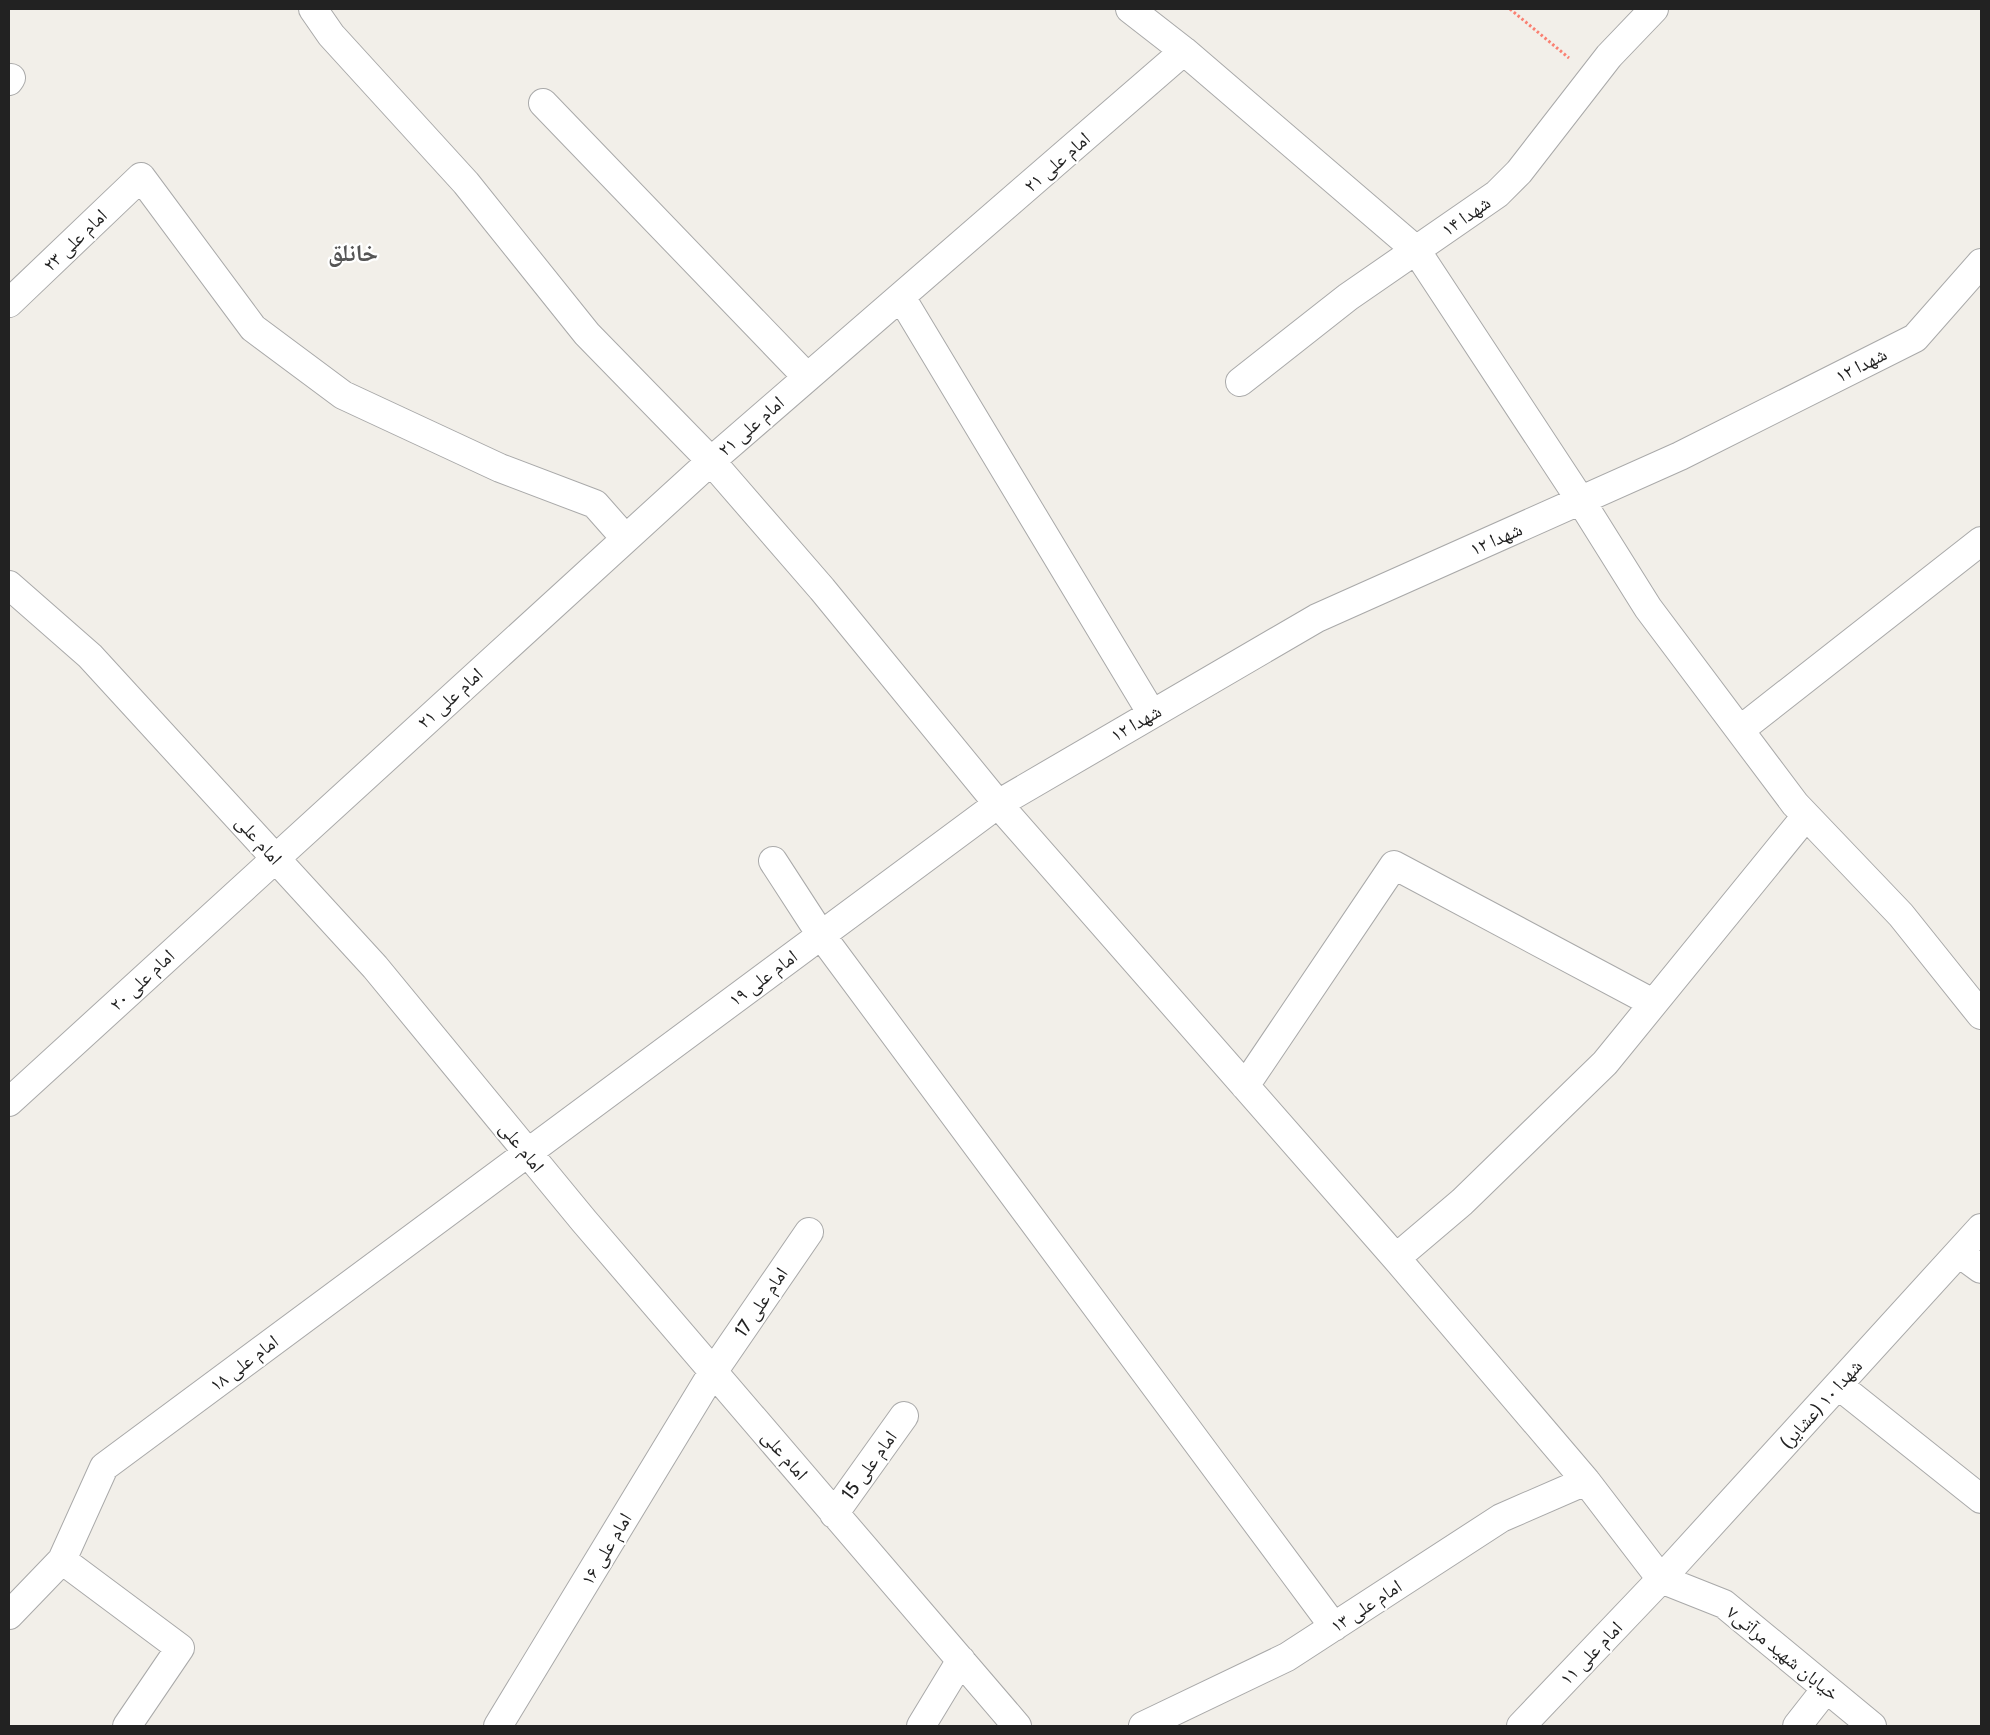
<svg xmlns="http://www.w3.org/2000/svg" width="1990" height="1735" font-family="Cabin,'Noto Naskh Arabic',sans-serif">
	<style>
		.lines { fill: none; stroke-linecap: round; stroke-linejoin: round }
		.minor-casing { stroke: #a9a9a9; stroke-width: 30 }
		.path { stroke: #fa8072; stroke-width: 3; stroke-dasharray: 2.5 2.5; stroke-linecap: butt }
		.minor { stroke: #fff; stroke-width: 28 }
		.labels { text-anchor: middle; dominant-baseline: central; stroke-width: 4.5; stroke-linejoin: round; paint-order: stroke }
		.street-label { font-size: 19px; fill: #222; stroke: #fff }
		.district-label { font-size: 24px; font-weight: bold; fill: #555; stroke: #fff }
	</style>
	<rect width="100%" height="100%" fill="#f2efe9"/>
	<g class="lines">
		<defs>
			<path id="minor" d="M313,9L331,35L466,183L587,334L711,461L822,589L998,804L1396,1258L1586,1481L1661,1579
				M1184,51L1416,250L1581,501L1648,608L1795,804L1901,915L1981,1015
				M9,81L11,78
				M543,103L807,377
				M901,297L1152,714
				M9,303L141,177L253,328L343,395L500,468L595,504L625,538
				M1240,382L1348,297L1497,194L1519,172L1609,56L1654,9
				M9,585L90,656L375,967L584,1221L1017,1726
				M1740,730L1981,541
				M773,861L821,935L1334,1627
				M1245,1086L1394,865L1653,1003
				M9,1102L711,461L1184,51L1130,9
				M1959,1253L1981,1269
				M1396,1258L1462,1202L1605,1063L1806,816
				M1838,1385L1981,1499
				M834,1514L904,1416
				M62,1560L180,1648L127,1726
				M1661,1579L1724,1604L1872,1726
				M9,1615L62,1560L104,1467L998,804L1317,618L1680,456L1915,338L1981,263
				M498,1726L713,1372L809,1232
				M921,1726L961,1660
				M1143,1726L1287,1657L1501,1518L1586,1481
				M1521,1726L1661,1579L1981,1228
				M1797,1726L1826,1689"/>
		</defs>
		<use href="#minor" class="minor-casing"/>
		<path class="path" d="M1510,9L1569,58"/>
		<use href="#minor" class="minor"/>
	</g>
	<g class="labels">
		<g class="street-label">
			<text transform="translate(1057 162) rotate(-41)">امام علی ۲۱</text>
			<text transform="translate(1466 216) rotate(-35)">شهدا ۱۴</text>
			<text transform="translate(75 240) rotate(-44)">امام علی ۲۳</text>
			<text transform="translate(1861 365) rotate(-27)">شهدا ۱۲</text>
			<text transform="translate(751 426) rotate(-41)">امام علی ۲۱</text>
			<text transform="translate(1496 539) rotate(-24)">شهدا ۱۲</text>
			<text transform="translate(450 698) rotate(-42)">امام علی ۲۱</text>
			<text transform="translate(1136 723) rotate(-30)">شهدا ۱۲</text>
			<text transform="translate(259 840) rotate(48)">امام علی</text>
			<text transform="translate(763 978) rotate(-37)">امام علی ۱۹</text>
			<text transform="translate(142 980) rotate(-43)">امام علی ۲۰</text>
			<text transform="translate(522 1147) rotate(51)">امام علی</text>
			<text transform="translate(761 1302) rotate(-56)">امام علی 17</text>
			<text transform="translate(244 1363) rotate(-37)">امام علی ۱۸</text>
			<text transform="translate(1821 1404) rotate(-48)">شهدا ۱۰ (عشایر)</text>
			<text transform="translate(785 1455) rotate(49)">امام علی</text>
			<text transform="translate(869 1465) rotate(-54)">امام علی 15</text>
			<text transform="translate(606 1549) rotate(-59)">امام علی ۱۶</text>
			<text transform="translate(1366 1606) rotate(-33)">امام علی ۱۳</text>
			<text transform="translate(1591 1653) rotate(-46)">امام علی ۱۱</text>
			<text transform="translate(1783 1653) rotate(39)">خیابان شهید مرآتی۷</text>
		</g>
		<g class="district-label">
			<text x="353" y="252">خانلق</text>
		</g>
	</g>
	<rect width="1990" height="1735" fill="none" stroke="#222222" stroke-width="20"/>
</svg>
